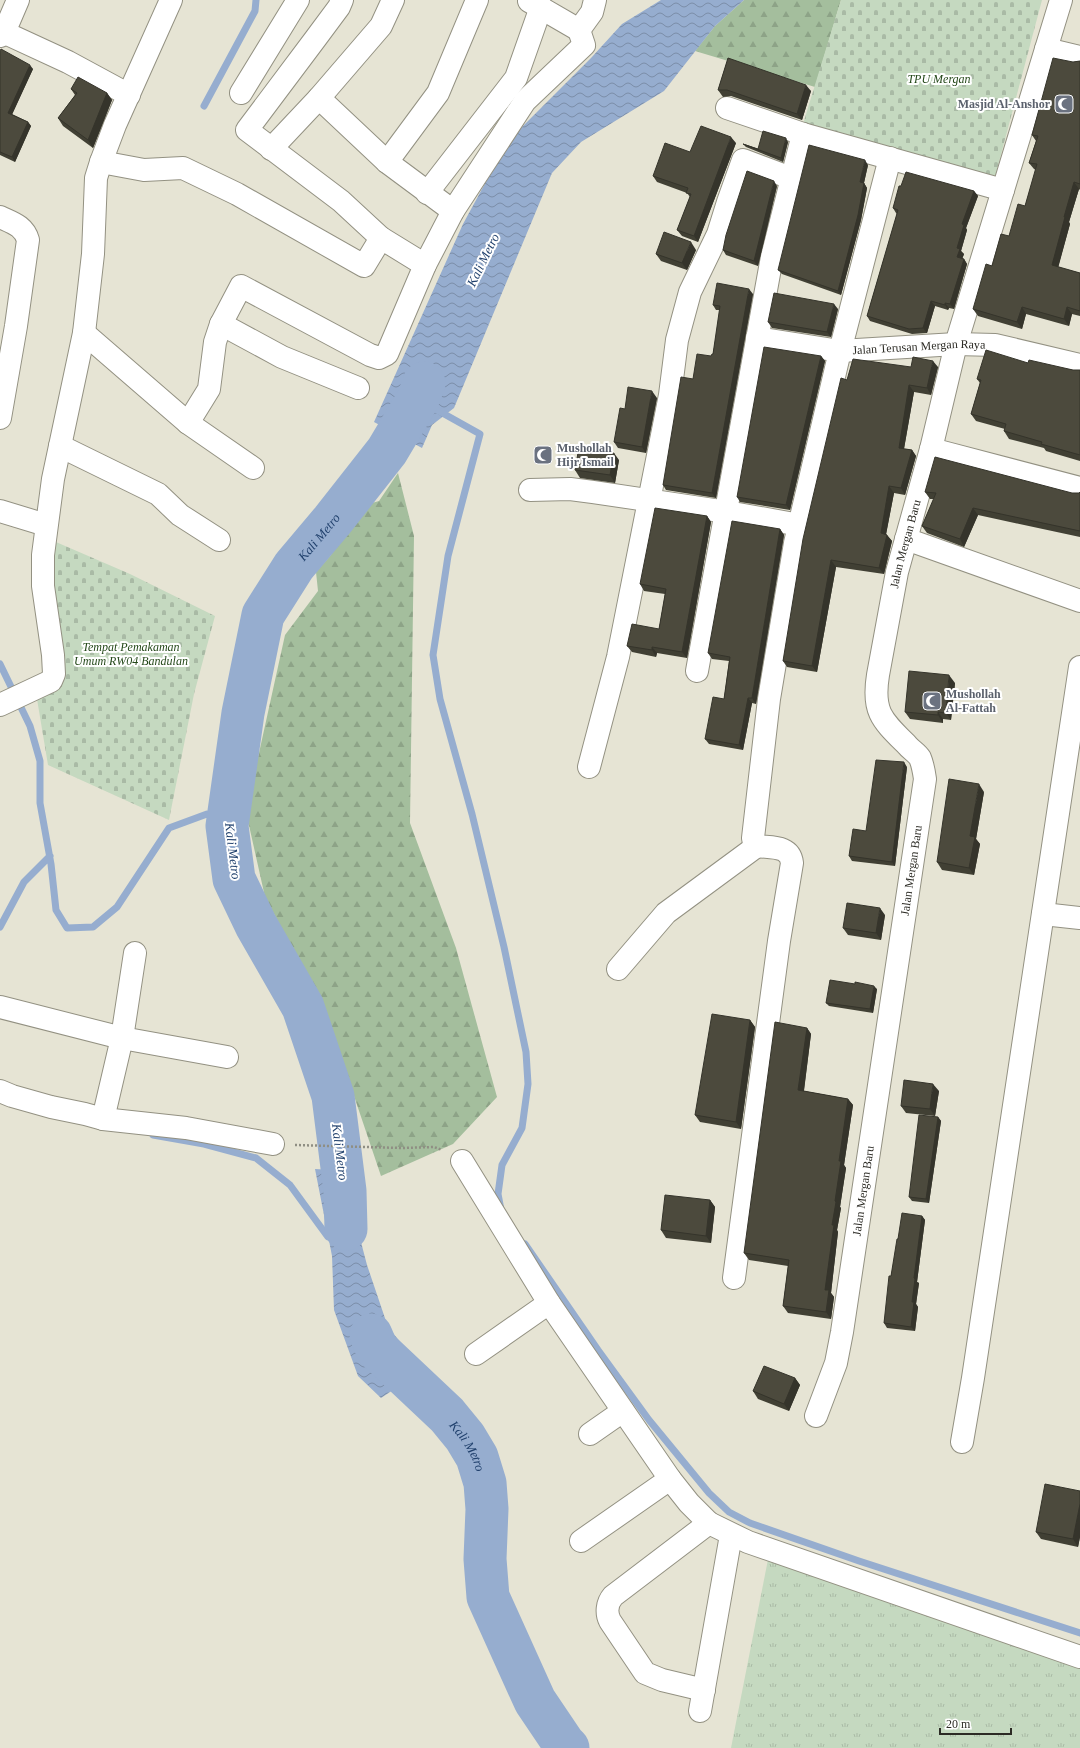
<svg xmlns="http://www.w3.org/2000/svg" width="1080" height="1748" font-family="Georgia,serif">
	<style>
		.grass { fill: url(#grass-tufts) }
		.forest { fill: url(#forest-firs) }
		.cemetery { fill: url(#cemetery-stones) }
		.water { fill: url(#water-waves) }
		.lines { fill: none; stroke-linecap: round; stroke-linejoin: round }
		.stream { stroke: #96adcf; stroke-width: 7 }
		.river { stroke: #96adcf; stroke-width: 43 }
		.minor-casing { stroke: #939182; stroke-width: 24 }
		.path { stroke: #8f8e83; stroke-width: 2.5; stroke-dasharray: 2 2; stroke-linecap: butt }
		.minor { stroke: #fff; stroke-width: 22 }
		.wall { fill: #414034 }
		.shaded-wall { fill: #35342b }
		.building { fill: #4c4a3d; stroke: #35342b }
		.labels { text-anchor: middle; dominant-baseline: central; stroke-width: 4; stroke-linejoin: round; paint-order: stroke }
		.park-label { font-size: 12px; font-style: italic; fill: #244819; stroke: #fff }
		.worship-label { font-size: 12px; font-weight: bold; fill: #5b616d; stroke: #fff; text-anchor: start }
		.street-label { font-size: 12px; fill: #2c2b25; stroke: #fff }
		.water-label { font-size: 13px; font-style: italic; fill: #21416d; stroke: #fff }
	</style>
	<defs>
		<pattern id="grass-tufts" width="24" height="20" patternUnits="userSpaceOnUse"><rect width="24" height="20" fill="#c5d9c0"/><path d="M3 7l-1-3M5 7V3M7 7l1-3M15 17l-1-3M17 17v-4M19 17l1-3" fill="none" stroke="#a9baa5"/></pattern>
		<pattern id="forest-firs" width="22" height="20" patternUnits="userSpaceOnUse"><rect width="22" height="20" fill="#a4be9d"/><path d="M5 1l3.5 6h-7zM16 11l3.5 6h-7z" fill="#8da387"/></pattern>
		<pattern id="cemetery-stones" width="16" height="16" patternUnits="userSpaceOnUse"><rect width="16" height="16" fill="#c5d9c0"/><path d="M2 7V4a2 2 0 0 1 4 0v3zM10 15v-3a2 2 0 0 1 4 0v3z" fill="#a9baa5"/></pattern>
		<pattern id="water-waves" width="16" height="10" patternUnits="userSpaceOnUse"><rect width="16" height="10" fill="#96adcf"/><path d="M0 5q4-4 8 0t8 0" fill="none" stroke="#7b8da8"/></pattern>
	</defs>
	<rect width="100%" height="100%" fill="#e6e4d4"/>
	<path class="grass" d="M771,1544L1080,1647V1748H731Z"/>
	<path class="forest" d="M744,0H841L815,87L695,51L715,26Z
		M398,473L414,536L410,823L456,948L497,1097L453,1144L381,1176L325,1010L265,897L246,812L285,635L318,591L316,572L331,555L340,512L379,501Z"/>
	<path class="cemetery" d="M841,0H1042L995,177L803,124Z
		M49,539L130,574L215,616L194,694L169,820L48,765L36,693L56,683Z"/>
	<path class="water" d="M661,0H744L715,26L664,91L581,142L552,173L454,408L432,425L422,448L374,422L463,224L508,141L591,58L622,24Z
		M315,1169L350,1171L356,1223L367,1265L388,1327L423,1370L381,1398L358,1376L334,1310L332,1256Z"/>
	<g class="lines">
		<path class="stream" d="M204,106L255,11L256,0
			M437,410L480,434L448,556L433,655L440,699L472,814L504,947L526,1052L528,1084L522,1128L502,1165L498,1194L501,1210
			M0,664L30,726L40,761V803L51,864L56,910L67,928L93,927L117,907L169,828L207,814L227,826
			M0,927L24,882L50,856
			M153,1135L204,1144L256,1158L290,1185L328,1237L337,1235
			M525,1244L598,1350L649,1420L709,1493L729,1512L750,1523L859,1561L1080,1633"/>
		<g class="river">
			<path id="s1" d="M346,1229L345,1191L333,1096L303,1007L256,925L234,879L227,826L243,713L263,615L294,566L332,521L387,451L418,399L424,383"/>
			<path id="s2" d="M371,1335L377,1349L447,1415L465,1437L477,1457L485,1483L487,1509L485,1559L488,1597L535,1701L564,1744L568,1748"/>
		</g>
		<defs>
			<g id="minor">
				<path d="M342,0L339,7L316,38L247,130L341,201L381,238L425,265"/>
				<path d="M529,1L579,30L592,12L595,0"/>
				<path d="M3,32L68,62L129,95"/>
				<path d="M0,36L9,21L18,0"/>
				<path d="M1046,49L1080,57"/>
				<path d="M241,93L298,0"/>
				<path d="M319,98L387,162L453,211"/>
				<path d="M727,108L803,134L1003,190"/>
				<path d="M271,149L319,98L381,26L393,0"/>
				<path d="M101,162L144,170L183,168L237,194L364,266L381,238"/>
				<path d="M387,162L438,93L477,0"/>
				<path d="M427,193L516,78L541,7"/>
				<path d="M0,217C13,223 24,226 28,240L16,326L0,418"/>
				<path d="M221,324L282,357L358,388"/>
				<path d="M84,333L188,423L253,468"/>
				<path id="s3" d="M757,338L840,351L956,344L995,345L1080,365"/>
				<path d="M188,423L209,389L215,342L221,324L241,286L370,355L379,358L387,354L425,265L453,211L525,101L584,45L579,30"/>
				<path d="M60,446L158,494L180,515L219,540"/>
				<path d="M931,449L1080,488"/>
				<path d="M530,490L570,489L593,492L727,512L800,525"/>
				<path d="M0,511L46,525"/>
				<path d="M906,539L1080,601"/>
				<path d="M697,671L772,257L803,134"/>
				<path d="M0,705L51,681L54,674L53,655L43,586V555L53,479L84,333L93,254L96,178L101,162L115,125L171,0"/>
				<path d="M589,767L618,657L670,395L677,340L690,292L718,234L728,202L743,160L791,178"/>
				<path d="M1043,914L1080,918"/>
				<path d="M618,969L666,913L757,846"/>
				<path d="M0,1007L122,1038L227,1057"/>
				<path d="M0,1091L12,1096L51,1107L85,1114L103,1119L186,1128L273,1144"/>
				<path d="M103,1119L122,1038L135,953"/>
				<path d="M462,1161L549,1303L670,1479L689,1503L709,1523L748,1542L1080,1657"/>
				<path d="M734,1278L779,941L792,863C790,845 771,848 757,846L754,843L753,838L769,699L795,543L840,351L890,158"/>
				<path d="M476,1354L549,1303"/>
				<path id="s4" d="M816,1416L836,1363L842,1332L925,779C924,772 923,765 920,758C917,753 911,750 907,745C882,720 872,712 878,675L897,572L931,449L956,344L1061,0"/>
				<path d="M590,1434L623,1411"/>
				<path d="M962,1442L973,1378L1080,667"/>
				<path d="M581,1541L670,1479"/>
				<path d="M704,1690L662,1680L645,1673L610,1621C606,1613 607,1603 613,1596L709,1523"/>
				<path d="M700,1711L731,1535"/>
			</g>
		</defs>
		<use href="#minor" class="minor-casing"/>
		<path class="path" d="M295,1145L402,1148L434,1147L442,1150"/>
		<use href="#minor" class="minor"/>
	</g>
	<path class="wall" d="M0,51L33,69L12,114L28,122L31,126L15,162L0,155Z
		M728,58L811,91L802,120L731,96L723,97L718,90Z
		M1080,61V190L1079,189L1069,222L1070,224L1058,267L1080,273V316L1072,314L1069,326L1026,314L1022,329L978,316L973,309L992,266L1009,236L1025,206L1036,170L1034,169L1029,163L1036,141L1032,135L1073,62Z
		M71,89L107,93L112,100L93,148L63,126L58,118L75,95Z
		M788,142L783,162L746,147L743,144L758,149Z
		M736,143L698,242L682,236L677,230L690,197L687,193L657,182L653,176L690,152Z
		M868,165L864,183L867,188L861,220L841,295L782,274L778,270Z
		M777,186L758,266L726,255L723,250Z
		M901,186L974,191L978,196L966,228L967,230L961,251L964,254L962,259H964L967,264L954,309L949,308L948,310L935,306L927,333L912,334L870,321L867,316L897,214L896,213L893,208Z
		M696,250L687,270L661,261L656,254Z
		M753,294L716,498L666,490L663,485L693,379L711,356L713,354L720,310H716L713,305Z
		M838,309L831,337L772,328L768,322Z
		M821,356L825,361L790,510L740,502L737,497Z
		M1028,363L1073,370H1080V461L1046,451L1044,448L1009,439L1004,431L1005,429L976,421L971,414L980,383L977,379Z
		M911,367H938L931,395L914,392L904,449L912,450L916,456L905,495L894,493L886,534L892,541L884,574L836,567L817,672L787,667L783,661L847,380Z
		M657,398L646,453L618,448L614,442L625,409Z
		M619,460L615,483L580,478L575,470Z
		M925,492L1072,493H1079L1080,492V537L978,515L964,547L927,533L922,526L934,499H930Z
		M707,516L711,522L687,658L657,653L656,657L632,652L627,646L659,629L665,594L644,591L640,584Z
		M780,529L784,535L756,704L752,703L743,750L709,744L705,739L724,699L729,661L712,659L708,653Z
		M955,683L951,720L943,719V723L910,719L905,712Z
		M907,767L895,866L852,861L849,856L866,831Z
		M984,792L976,839L980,844L974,875L942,870L937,862Z
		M885,915L881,940L848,935L843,928Z
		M877,989L873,1013L829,1006L826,1003Z
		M750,1020L755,1027L741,1129L700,1122L695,1115Z
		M807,1028L811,1034L804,1091L848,1099L853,1105L844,1165L846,1168L840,1207L841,1208L837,1230L838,1232L831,1293L834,1297L831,1319L788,1313L783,1306L788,1266L749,1260L744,1253Z
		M939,1091L935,1116L906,1113L901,1106Z
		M938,1117L941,1121L929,1203L912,1201L909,1197Z
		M710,1200L715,1207L711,1243L666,1238L661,1230Z
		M922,1216L925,1220L917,1282L919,1283L916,1304L918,1307L915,1331L887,1328L884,1323L891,1276L898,1239Z
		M795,1378L800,1385L789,1411L758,1399L753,1391Z
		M1080,1491V1537L1078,1547L1041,1539L1036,1532Z"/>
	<path class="shaded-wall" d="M30,65L33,69L11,117L8,113Z
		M806,85L811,91L802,120L797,114Z
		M107,93L112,100L93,148L88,140Z
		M28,122L31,126L15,162L12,157Z
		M731,137L736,143L698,242L694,236Z
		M786,138L788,142L783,162L781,158Z
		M865,160L868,165L863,187L860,182Z
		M774,181L777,186L758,266L754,261Z
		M1074,182L1079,189L1069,222L1070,224L1057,272L1052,265L1064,217Z
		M864,183L867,188L861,220L841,295L838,291Z
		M974,191L978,196L966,228L967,230L961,251L964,254L961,262L957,257V248L962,224Z
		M691,242L696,250L687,270L682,263Z
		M964,259L967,264L954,309L950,304Z
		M749,289L753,294L716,498L712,493Z
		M931,301L935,306L927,333L923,328Z
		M945,303L949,308L948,310L945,305Z
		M834,304L838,309L831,337L827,332Z
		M1022,307L1026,314L1022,329L1017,322Z
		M1067,307L1072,314L1069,326L1064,319Z
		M821,356L825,361L790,510L786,505Z
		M933,361L938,367L931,395L927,388Z
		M909,385L914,392L903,454L899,448Z
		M652,391L657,398L646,453L642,447Z
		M912,450L916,456L905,495L901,488Z
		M614,453L619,460L615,483L610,475Z
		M889,486L894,493L885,540L881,533Z
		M973,508L978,515L964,547L960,539Z
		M707,516L711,522L687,658L682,652Z
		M780,529L784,535L756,704L752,698Z
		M887,535L892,541L884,574L879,568Z
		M831,560L836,567L817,672L812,666Z
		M652,647L657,653L656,657L652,650Z
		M949,675L955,683L951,720L946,713Z
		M748,698L752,703L743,750L739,745Z
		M938,712L943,719V723L938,715Z
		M904,762L907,767L895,866L892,862Z
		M979,784L984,792L976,839L980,844L974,875L969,868L970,836Z
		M880,908L885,915L881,940L876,933Z
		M874,986L877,989L873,1013L870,1009Z
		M750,1020L755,1027L741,1129L736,1122Z
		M807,1028L811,1034L803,1097L798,1090Z
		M933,1084L939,1091L935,1116L930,1109Z
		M848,1099L853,1105L844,1165L846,1168L840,1207L841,1208L837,1230L838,1232L831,1293L834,1297L831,1319L826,1312L825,1290L839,1161Z
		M938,1117L941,1121L929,1203L926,1199Z
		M710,1200L715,1207L711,1243L706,1236Z
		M922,1216L925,1220L917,1282L919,1283L916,1304L918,1307L915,1331L911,1327L914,1278Z
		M795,1378L800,1385L789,1411L784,1404Z
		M1080,1504V1537L1078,1547L1073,1539Z"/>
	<path class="building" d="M1,49L30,65L8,113L28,122L12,157L0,152V51Z
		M728,58L806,85L797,114L727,90H718Z
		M1053,58L1073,62L1080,61V184L1074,182L1064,217H1065L1052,265L1080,273V311L1067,307L1064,319L1022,307L1017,322L973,309L986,264L992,266L1001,234L1009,236L1018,204L1025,206L1037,164L1029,163L1038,136L1032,135Z
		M78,77L107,93L88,140L58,118L77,93L71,89Z
		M701,126L731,137L694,236L677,230L691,194L686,193L688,188L653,176L665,143L690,152Z
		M763,131L786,138L781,158L743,144L758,149Z
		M809,145L865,160L860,182L864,183L858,215L838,291L778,270Z
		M747,171L774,181L754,261L723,250L726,235Z
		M906,172L974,191L962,224L964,225L957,248L960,249L957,257L964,259L950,304L945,303V305L931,301L923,328L909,329L867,316L898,210L893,208L899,186H901Z
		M664,232L691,242L682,263L656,254Z
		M717,283L749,289L712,493L663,485L681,377L693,379L697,354L711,356L712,354H713L720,306L713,305Z
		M774,293L834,304L827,332L768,322Z
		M764,347L821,356L786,505L737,497Z
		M986,350L1028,363L1029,360L1073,370H1080V455L1041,444L1042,442L1004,431L1006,424L971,414L981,380L977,379Z
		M913,357L933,361L927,388L909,385L899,448L912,450L901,488L889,486L881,533L887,535L879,568L831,560L812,666L783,661L803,539L841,378L847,380L853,359L911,367Z
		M628,387L652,391L642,447L614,442L620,408L625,409Z
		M579,447L614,453L610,475L575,470Z
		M935,457L1072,493H1079L1080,492V531L973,508L960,539L922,526L936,493L925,492Z
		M655,508L707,516L682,652L652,647V650L627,646L632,624L659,629L666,589L640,584Z
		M732,521L780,529L752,698H748L739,745L705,739L713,697L724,699L730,657L708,653Z
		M909,671L949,675L946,713L938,712V715L905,712Z
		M876,760L904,762L892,862L849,856L853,829L866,831Z
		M949,779L979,784L970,836L975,837L969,868L937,862Z
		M847,903L880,908L876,933L843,928Z
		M830,980L855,984V982L874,986L870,1009L826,1003Z
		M712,1014L750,1020L736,1122L695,1115Z
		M775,1022L807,1028L798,1090L848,1099L839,1161H841L835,1201L836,1202L832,1225H834L825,1290H829L826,1312L783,1306L789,1260L744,1253Z
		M904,1080L933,1084L930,1109L901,1106Z
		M919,1115L938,1117L926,1199L909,1197Z
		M665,1195L710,1200L706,1236L661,1230Z
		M902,1213L922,1216L914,1278L915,1279L912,1302H914L911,1327L884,1323L889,1276H891L897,1239H898Z
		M764,1366L795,1378L784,1404L753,1391Z
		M1045,1484L1080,1491V1504L1073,1539L1036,1532Z"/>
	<defs>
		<symbol id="mosque-square" viewBox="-11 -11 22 22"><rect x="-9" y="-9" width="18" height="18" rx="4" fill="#6b7280" stroke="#fff"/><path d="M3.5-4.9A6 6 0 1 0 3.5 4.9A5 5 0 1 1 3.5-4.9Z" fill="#fff"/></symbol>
	</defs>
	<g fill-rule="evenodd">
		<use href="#mosque-square" x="1053" y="93" width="22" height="22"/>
		<use href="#mosque-square" x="532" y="444" width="22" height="22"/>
		<use href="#mosque-square" x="921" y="690" width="22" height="22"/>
	</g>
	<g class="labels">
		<g class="park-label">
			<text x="939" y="79">TPU Mergan</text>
			<text x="131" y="647">Tempat Pemakaman<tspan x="131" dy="14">Umum RW04 Bandulan</tspan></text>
		</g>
		<g class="worship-label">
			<text x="1050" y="104" text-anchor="end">Masjid Al-Anshor</text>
			<text x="557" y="448">Mushollah<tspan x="557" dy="14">Hijr Ismail</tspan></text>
			<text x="946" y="694">Mushollah<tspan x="946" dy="14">Al-Fattah</tspan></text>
		</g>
		<g class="street-label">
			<text stroke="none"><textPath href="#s3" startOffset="163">Jalan Terusan Mergan Raya</textPath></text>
			<text stroke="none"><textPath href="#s4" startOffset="902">Jalan Mergan Baru</textPath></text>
			<text stroke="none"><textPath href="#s4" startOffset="555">Jalan Mergan Baru</textPath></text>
			<text stroke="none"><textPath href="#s4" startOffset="231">Jalan Mergan Baru</textPath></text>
		</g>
		<g class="water-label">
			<text transform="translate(483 260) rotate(-64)">Kali Metro</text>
			<text stroke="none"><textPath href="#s1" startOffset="737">Kali Metro</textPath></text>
			<text transform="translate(233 851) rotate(83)">Kali Metro</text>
			<text transform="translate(340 1152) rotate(83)">Kali Metro</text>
			<text stroke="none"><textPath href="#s2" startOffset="149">Kali Metro</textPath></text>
		</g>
	</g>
	<path d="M940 1728v6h71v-6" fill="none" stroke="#2c2b25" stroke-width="2"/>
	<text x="946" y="1728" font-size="12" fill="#2c2b25" stroke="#ffffff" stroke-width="3" paint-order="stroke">20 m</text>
</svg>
